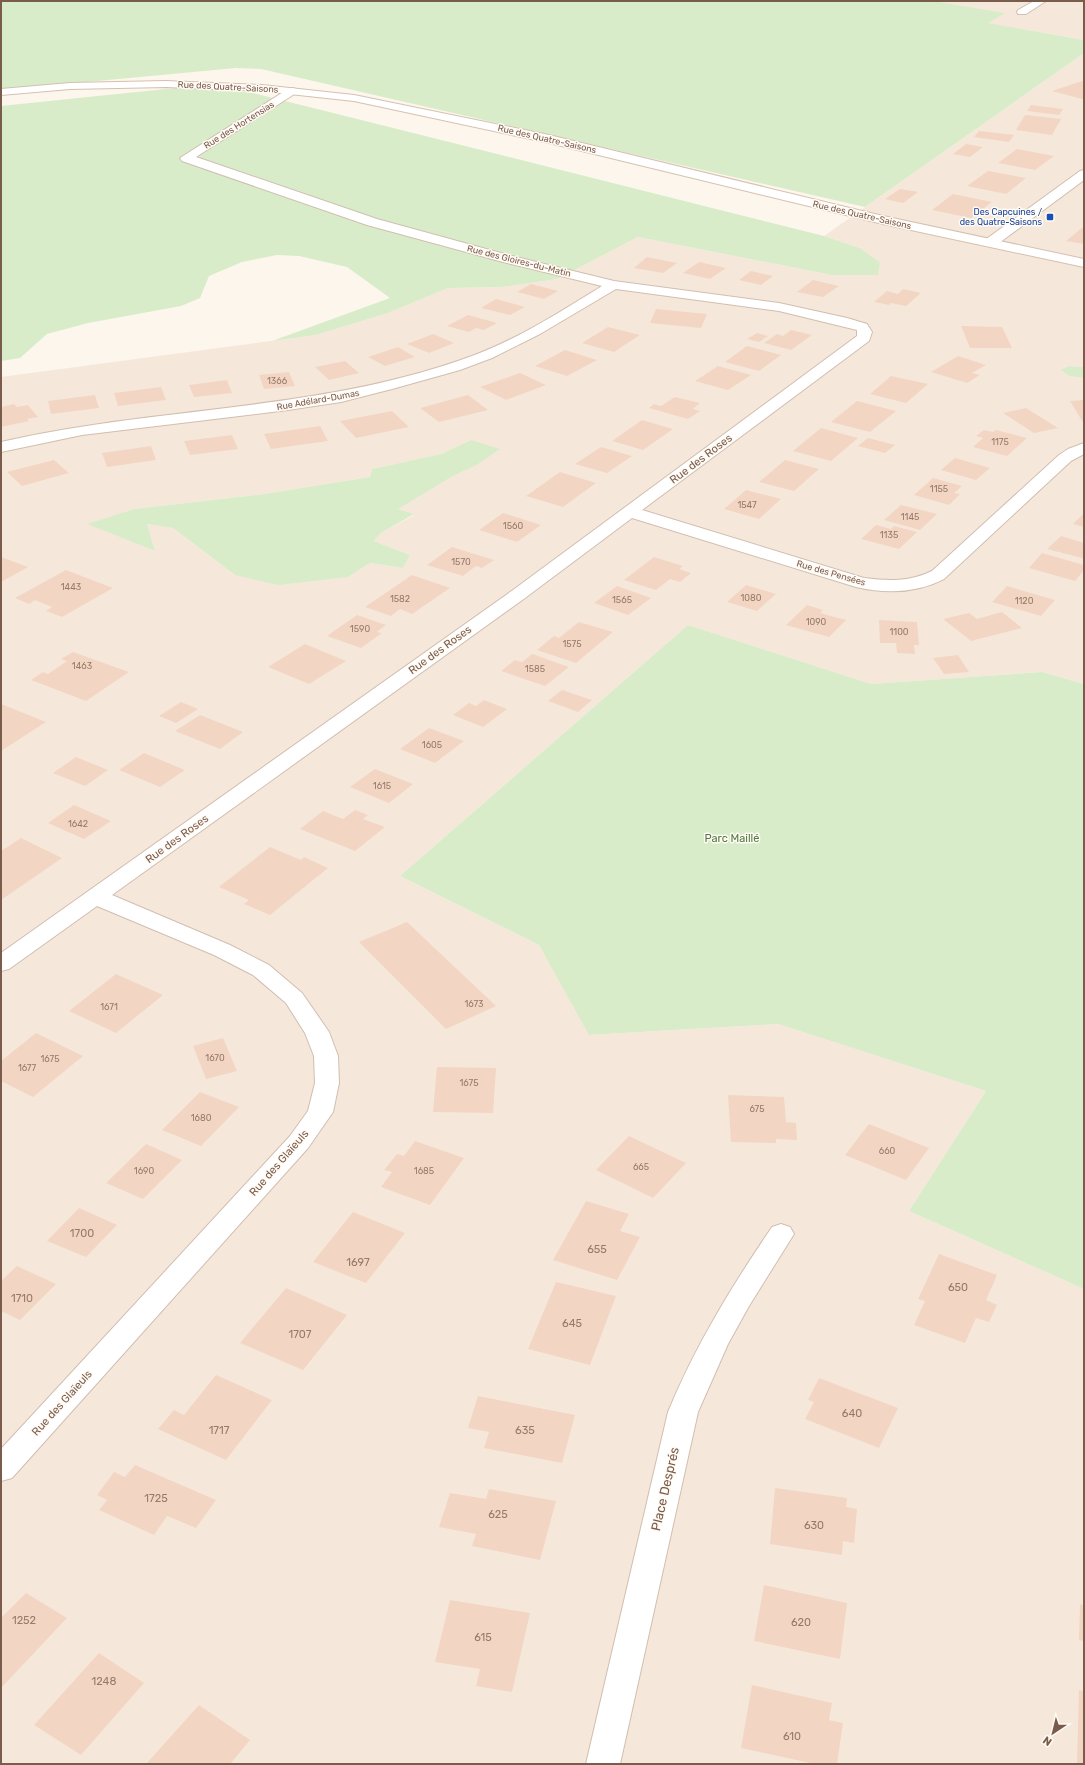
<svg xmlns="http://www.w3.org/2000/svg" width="1085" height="1765" font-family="Rubik,sans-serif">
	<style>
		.residential { fill: #f5e8da; fill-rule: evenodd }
		.green { fill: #d8ecc9 }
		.building { fill: #f3d5c3 }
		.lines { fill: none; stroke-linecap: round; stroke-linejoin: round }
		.street-casing { stroke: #d1beb0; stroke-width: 2 }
		.secondary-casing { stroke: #d6c0b0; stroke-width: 2 }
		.street { fill: #fff; fill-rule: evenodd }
		.secondary { fill: #fff; fill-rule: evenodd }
		.transit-dot { fill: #1a4fb4; stroke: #fffaf3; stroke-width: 1.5 }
		.labels { text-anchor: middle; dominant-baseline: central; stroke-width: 3; stroke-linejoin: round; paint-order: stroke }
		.far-street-label { font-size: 9px; fill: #7a5c4d; stroke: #fffaf3 }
		.far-transit-label { font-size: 9px; fill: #164399; stroke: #fffaf3; text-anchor: end }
		.number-label { font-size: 9px; fill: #987a6a }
		.street-label { font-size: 11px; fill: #7a5c4d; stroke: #fffaf3 }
		.park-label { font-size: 11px; fill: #537a41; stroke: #fffaf3 }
		.near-number-label { font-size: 11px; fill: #987a6a }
		.near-street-label { font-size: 13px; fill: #7a5c4d; stroke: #fffaf3 }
	</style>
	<rect width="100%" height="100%" fill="#fdf6ec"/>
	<path class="residential" d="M934,1H1084V40L987,23L1004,13Z
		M1084,53V367L1069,366V376L1084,378V684L1042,672L871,684L688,625L400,876L539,945L590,1035L778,1024L986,1091L909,1211L1084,1289V1764H1V377L316,335L388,313L448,288L502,287L557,279L638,237L832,275H877L880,262L860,248L824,236ZM471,440L475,466L453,476L397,509L414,515L381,533L374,541L410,555L403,568L370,563L348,577L235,575L173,528L147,524L155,551L88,524L134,509L264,494L370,477L372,469L441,454Z"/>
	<path class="green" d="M1,1H934L1005,13L988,23L1084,40V53L865,207L261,69L236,68L1,90Z
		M185,87L253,93L824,236L860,248L880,262L878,275H832L638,237L557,279L502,287L448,288L388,313L316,335L272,341L390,298L347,267L299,256L277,255L242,262L209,276L200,298L181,306L88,323L47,334L20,358L1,361V106Z
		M1069,366L1084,367V378L1069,376L1061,370Z
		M471,440L500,449L475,466L453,476L398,509L414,514L381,533L374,541L410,555L403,568L370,563L348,577L278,585L235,575L173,528L147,524L155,551L87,524L134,509L264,494L370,477L372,469L441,454Z
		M688,625L871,684L1042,672L1084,684V1289L909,1211L986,1091L778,1024L589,1035L539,945L400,876Z"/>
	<path class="building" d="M1082,81L1084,82V99H1082L1052,91Z
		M1031,105L1063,109L1059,115L1027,111Z
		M1025,115L1061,119L1052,135L1016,130Z
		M979,131L1014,135L1009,142L974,137Z
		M966,144L983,147L970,157L953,154Z
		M1017,149L1054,156L1035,170L998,163Z
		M988,171L1026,178L1006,194L967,186Z
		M900,189L918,192L903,203L885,199Z
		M953,194L992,202L971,218L932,210Z
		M1082,228H1084V244L1066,241Z
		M647,257L677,263L663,273L634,268Z
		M699,262L726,268L710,279L683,273Z
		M751,271L773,276L761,285L739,280Z
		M813,280L839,286L823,297L797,292Z
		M531,284L558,291L544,299L517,292Z
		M903,289L921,293L906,306L891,303L889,305L874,302L887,291L898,294Z
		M496,299L525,307L510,315L481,308Z
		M656,309L707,314L701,328L650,323Z
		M468,315L497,323L484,330L476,328L469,332L447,326Z
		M961,326L1002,327L1012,348H970Z
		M608,327L640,335L614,352L582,343Z
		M791,330L812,335L791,350L764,343L777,334L783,336Z
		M757,333L768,336L759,342L747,339Z
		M433,334L454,343L429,353L407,344Z
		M747,346L781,355L759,371L725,362Z
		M398,347L415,357L385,366L368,357Z
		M565,350L597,360L567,376L535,366Z
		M958,356L986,365L972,373L980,375L967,383L931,372Z
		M345,361L359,373L329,380L315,367Z
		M718,366L751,375L728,390L695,381Z
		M289,372L295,386L264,389L259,375Z
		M520,373L546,385L506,400L480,387Z
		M891,376L928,384L906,403L870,394Z
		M227,380L232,393L194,397L189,385Z
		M161,387L166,400L118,406L114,393Z
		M95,395L99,408L51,414L48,401Z
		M468,395L488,410L439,422L420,408Z
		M675,397L700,403L693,409L700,411L688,419L649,408L654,404L661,406Z
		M1084,400V424L1070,401Z
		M857,401L896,411L870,432L831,422Z
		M14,404L17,407L28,405L38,417L27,419L29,421L1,427V407Z
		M1026,408L1058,428L1034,433L1003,413Z
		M392,411L409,427L356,438L340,421Z
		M642,420L673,429L643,450L612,441Z
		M320,426L328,441L271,449L264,434Z
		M821,428L858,438L831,461L793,451Z
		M984,430L993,432L996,430L1027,438L1007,456L973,447L983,438L976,436Z
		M232,435L238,449L190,455L184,441Z
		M868,438L895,445L885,453L858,446Z
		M151,446L156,460L107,467L102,453Z
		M601,447L632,456L607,473L575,464Z
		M955,458L990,468L976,480L941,470Z
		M54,460L69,473L22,486L7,472Z
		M785,460L819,469L794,491L759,482Z
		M560,472L596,483L563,507L526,496Z
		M933,478L962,486L954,493L960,494L949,505L914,495Z
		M746,490L781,499L759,519L724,509Z
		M901,505L937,514L920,530L884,520Z
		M503,513L541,525L517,542L479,530Z
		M1084,513V527L1073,524Z
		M876,525L891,529L894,526L917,532L899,549L861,539Z
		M1061,536L1084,543V556L1082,558L1047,549Z
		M452,547L494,560L482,568L476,566L463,576L427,565Z
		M1042,553L1084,565V570L1075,581L1029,568Z
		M1,557L28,567L1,582Z
		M654,557L683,566L679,569L691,573L680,582L670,579L656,590L624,580Z
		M66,570L113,588L62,617L46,611L52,607L35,600L29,604L15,598Z
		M412,575L450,588L412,614L400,609L391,616L365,607Z
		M746,585L776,594L757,611L727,602Z
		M617,586L651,598L628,615L594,603Z
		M1007,586L1055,600L1041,616L992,602Z
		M807,605L823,610L820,613L846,620L829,637L786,625Z
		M1002,612L1022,628L971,641L943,619L969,613L977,619Z
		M357,615L386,625L377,632L382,633L361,648L327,636Z
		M879,620L917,622L919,645H914L915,654L897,653L896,643H880Z
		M579,622L613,632L576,663L537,650L554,636L559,638Z
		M305,644L346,661L309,684L268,667Z
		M73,652L129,672L86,701L31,680L43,672L48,674L67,661L61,659Z
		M532,654L569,667L545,686L501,671L515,660L522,662Z
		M958,655L969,672L944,674L933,658Z
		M562,690L592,700L578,712L548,701Z
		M484,700L507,709L483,727L453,715L469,703L476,706Z
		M181,702L198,709L176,723L159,716Z
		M1,704L46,722L1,751Z
		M200,715L243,732L220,749L175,731Z
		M429,728L464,741L435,763L400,749Z
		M144,753L185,770L160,787L119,770Z
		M76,757L108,770L85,786L53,773Z
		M375,769L413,784L389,803L350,787Z
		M74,805L111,821L84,839L48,823Z
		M355,810L368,815L363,819L385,827L355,851L300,829L323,811L343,819Z
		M21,838L62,858L1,900V851Z
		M270,847L301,860L304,857L328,868L270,915L244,904L249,900L219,887Z
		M407,922L496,1006L446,1029L359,942Z
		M116,974L163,995L116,1033L69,1011Z
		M36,1033L83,1056L33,1097L1,1081V1061Z
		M223,1038L237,1071L206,1079L193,1046Z
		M437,1067L496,1068L493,1113L433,1112Z
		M200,1092L239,1107L201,1146L162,1130Z
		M728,1095L784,1097L786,1122L796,1123L797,1140L776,1139V1143L731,1142Z
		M869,1124L929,1148L906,1180L845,1155Z
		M629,1136L686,1163L653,1198L596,1170Z
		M415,1141L464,1158L430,1205L381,1187L392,1172L384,1170L397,1154L404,1156Z
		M146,1144L182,1160L143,1199L106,1183Z
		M586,1201L629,1214L620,1231L640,1237L617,1280L553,1260Z
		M79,1208L117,1225L86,1257L47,1241Z
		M353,1212L405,1233L366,1283L313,1262Z
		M939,1254L997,1275L986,1300L997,1305L989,1322L976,1318L965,1343L914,1325L925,1301L918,1299Z
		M17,1266L56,1284L20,1320L1,1311V1281Z
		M556,1282L616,1296L590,1365L528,1349Z
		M286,1288L347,1315L303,1370L240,1343Z
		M216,1375L272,1400L226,1460L158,1429L174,1410L184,1415Z
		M819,1378L898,1408L879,1448L805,1419L814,1402L808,1400Z
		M478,1396L575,1415L562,1463L484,1448L489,1432L468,1428Z
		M135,1465L216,1500L196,1528L167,1516L154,1535L99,1510L107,1500L97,1495L114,1472L125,1477Z
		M775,1488L847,1498L846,1507L857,1509L854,1543L843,1541L842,1555L770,1544Z
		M489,1489L556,1501L540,1560L472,1546L476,1534L439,1527L450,1493L486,1499Z
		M764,1585L847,1603L840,1659L754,1641Z
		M26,1593L67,1618L1,1688V1618Z
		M450,1600L530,1613L512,1692L476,1686L480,1669L435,1662Z
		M1080,1604L1084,1606V1641L1079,1640Z
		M99,1653L144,1683L81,1755L34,1725Z
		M752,1685L832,1703L829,1720L843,1723L837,1764H815L741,1748Z
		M1079,1690L1084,1691V1764H1077Z
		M199,1705L250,1740L230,1764H146Z"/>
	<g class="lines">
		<defs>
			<path id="street" d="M1034,1H1046L1026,14H1018L1017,12L1018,10Z
				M292,88L296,89L298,91L296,93L196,157L377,219L512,256L614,281L779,303L847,318L867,324L872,332L869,341L642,510L864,578C888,581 910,582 932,571L1059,455L1068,449L1084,443V454L1071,461L944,579C917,593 886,594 856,587L632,518L525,598L112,895L230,945L269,965L302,993L329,1032L338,1056L339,1083L333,1112L308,1148L12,1478L1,1481V1449L290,1136L308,1111L315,1083L314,1056L305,1033L286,1003L253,975L214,955L97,906L9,969L1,971V953L513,590L857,336V330L779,311L616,289L540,334L492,358L460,370L392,389L341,402L288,410L82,435L1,452V442C157,406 320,412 472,356C518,339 560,312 602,286L503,262L367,225L182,161L180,158L288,89Z
				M1084,170V180L995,246H985L983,243L985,240L1080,171Z
				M781,1224L790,1227L794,1234L749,1306L728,1344L698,1412L620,1764H586L668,1412C695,1346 732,1286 772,1227Z"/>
			<path id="secondary" d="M166,81L262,85L354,95L549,135L883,216L1084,259V267L883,224L549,143L354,101L262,91L166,87L70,89L1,95V89L70,83Z"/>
		</defs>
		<use href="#street" class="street-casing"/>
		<use href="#secondary" class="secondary-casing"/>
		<use href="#street" class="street"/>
		<use href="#secondary" class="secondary"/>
	</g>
	<rect class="transit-dot" x="1046" y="213" width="8" height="8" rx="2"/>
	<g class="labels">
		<g class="far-street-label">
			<text transform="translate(228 87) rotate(3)">Rue des Quatre-Saisons</text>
			<text transform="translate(239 125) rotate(-32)">Rue des Hortensias</text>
			<text transform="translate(547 139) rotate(13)">Rue des Quatre-Saisons</text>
			<text transform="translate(862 215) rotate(13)">Rue des Quatre-Saisons</text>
			<text transform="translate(519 261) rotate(14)">Rue des Gloires-du-Matin</text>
			<text transform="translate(318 400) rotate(-10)">Rue Adélard-Dumas</text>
			<text transform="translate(831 573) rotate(16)">Rue des Pensées</text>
		</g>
		<g class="far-transit-label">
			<text x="1042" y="212">Des Capcuines /<tspan x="1042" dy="10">des Quatre-Saisons</tspan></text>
		</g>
		<g class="number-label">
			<text x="277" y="381">1366</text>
			<text x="1000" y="442">1175</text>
			<text x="939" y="489">1155</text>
			<text x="747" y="505">1547</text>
			<text x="910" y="517">1145</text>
			<text x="513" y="526">1560</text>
			<text x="889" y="535">1135</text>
			<text x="461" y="562">1570</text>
			<text x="71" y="587">1443</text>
			<text x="751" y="598">1080</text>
			<text x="400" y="599">1582</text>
			<text x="622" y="600">1565</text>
			<text x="1024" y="601">1120</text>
			<text x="816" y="622">1090</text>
			<text x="360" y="629">1590</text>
			<text x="899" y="632">1100</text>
			<text x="572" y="644">1575</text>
			<text x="82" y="666">1463</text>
			<text x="535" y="669">1585</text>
			<text x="432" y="745">1605</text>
			<text x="382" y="786">1615</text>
			<text x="78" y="824">1642</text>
			<text x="474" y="1004">1673</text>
			<text x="109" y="1007">1671</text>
			<text x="215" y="1058">1670</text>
			<text x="50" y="1059">1675</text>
			<text x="27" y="1068">1677</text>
			<text x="469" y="1083">1675</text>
			<text x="757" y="1109">675</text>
			<text x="201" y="1118">1680</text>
			<text x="887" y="1151">660</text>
			<text x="641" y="1167">665</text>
			<text x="144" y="1171">1690</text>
			<text x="424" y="1171">1685</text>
		</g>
		<g class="street-label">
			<text transform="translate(701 459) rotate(-37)">Rue des Roses</text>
			<text transform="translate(440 650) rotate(-36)">Rue des Roses</text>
			<text transform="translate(177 839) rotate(-36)">Rue des Roses</text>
			<text transform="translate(279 1163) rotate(-49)">Rue des Glaïeuls</text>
			<text transform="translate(62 1403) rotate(-48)">Rue des Glaïeuls</text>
		</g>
		<g class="park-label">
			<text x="732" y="838">Parc Maillé</text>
		</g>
		<g class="near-number-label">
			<text x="82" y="1233">1700</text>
			<text x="597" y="1249">655</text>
			<text x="358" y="1262">1697</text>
			<text x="958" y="1287">650</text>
			<text x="22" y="1298">1710</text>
			<text x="572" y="1323">645</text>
			<text x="300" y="1334">1707</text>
			<text x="852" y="1413">640</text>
			<text x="219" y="1430">1717</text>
			<text x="525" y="1430">635</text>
			<text x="156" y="1498">1725</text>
			<text x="498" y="1514">625</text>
			<text x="814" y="1525">630</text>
			<text x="24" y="1620">1252</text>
			<text x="801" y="1622">620</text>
			<text x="483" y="1637">615</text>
			<text x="104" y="1681">1248</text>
			<text x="792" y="1736">610</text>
		</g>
		<g class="near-street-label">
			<text transform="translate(665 1489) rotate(-77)">Place Després</text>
		</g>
	</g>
	<rect width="1085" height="1765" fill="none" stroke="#7a5c4d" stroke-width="4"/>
	<g transform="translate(1053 1733) rotate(215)" stroke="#fffaf3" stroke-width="3" paint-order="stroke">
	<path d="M0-3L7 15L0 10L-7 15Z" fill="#7a5c4d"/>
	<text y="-6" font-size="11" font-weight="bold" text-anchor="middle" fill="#7a5c4d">N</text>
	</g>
</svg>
